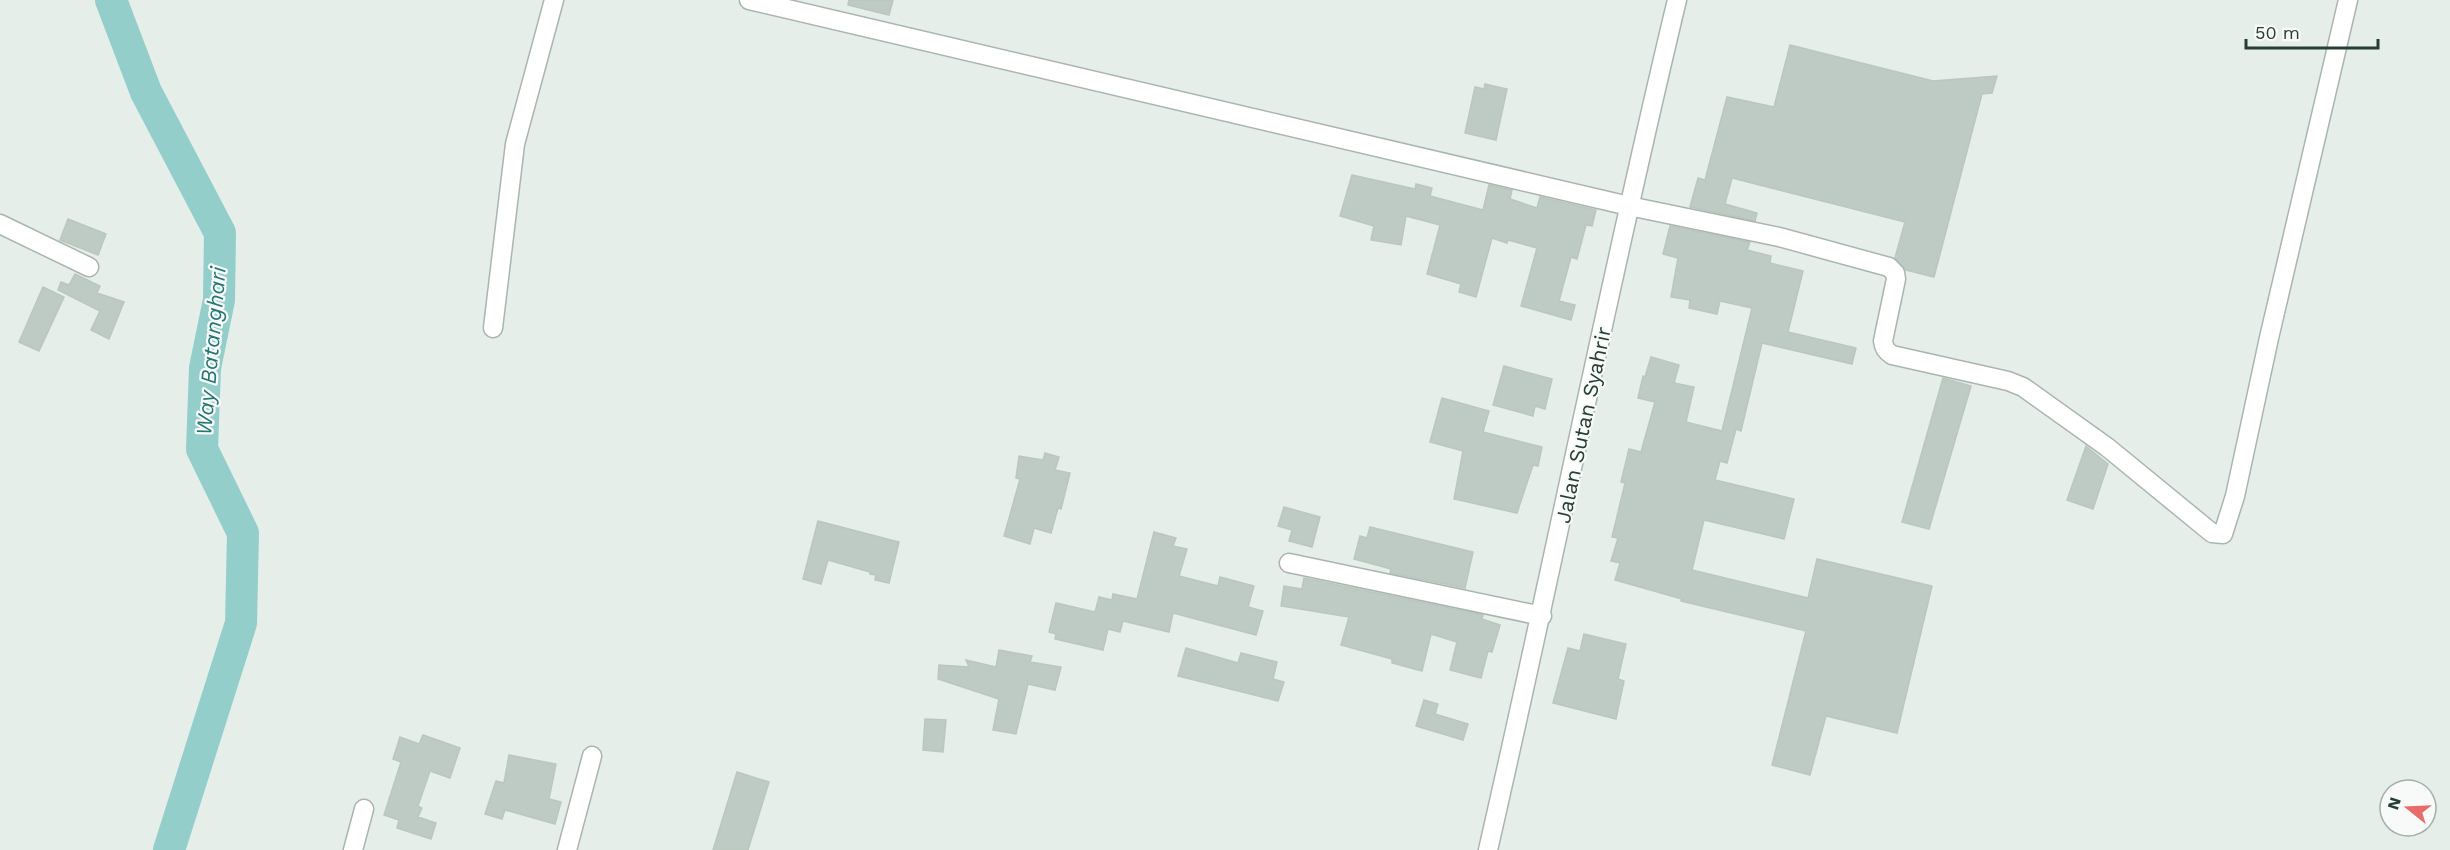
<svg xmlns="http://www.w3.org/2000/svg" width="2450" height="850" font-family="'Work Sans',sans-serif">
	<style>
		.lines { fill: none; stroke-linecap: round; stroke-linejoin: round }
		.river { stroke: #93ceca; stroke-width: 32 }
		.building { fill: #becbc4; stroke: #b9c7be; stroke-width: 1.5 }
		.minor-casing { stroke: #a9b6af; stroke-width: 21 }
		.minor { stroke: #fff; stroke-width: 18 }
		.labels { text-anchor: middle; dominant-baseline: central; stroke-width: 4.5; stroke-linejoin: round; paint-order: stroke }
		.street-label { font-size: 21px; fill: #263f33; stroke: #f7faf8 }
		.water-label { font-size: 22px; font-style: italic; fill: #247773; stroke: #f7faf8 }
	</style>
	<rect width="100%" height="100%" fill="#e6eee9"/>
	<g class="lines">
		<path class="river" d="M111,0L146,92L220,233L219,300L205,368L202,449L243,533L241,623L169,850"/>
	</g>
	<path class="building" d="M849,0H893L889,15L848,5Z
		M1790,45L1933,81L1997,76L1992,93L1982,94L1934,277L1906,270L1895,258L1905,222L1732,178L1725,204L1757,213L1755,221L1690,207L1698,178L1705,180L1727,97L1774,107Z
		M1485,84L1507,89L1496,140L1465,133L1475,87L1484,89Z
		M1352,175L1415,189L1416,184L1432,188L1430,196L1483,210L1489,185L1512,190L1510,199L1537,208L1540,197L1596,210L1592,226L1586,225L1577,259L1571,257L1559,301L1575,305L1571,320L1521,306L1537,248L1508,240L1507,243L1492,238L1476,297L1459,292L1461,284L1427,274L1440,225L1406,216L1401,245L1371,240L1374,226L1340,216Z
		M68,219L106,234L98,255L60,240Z
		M1670,226L1750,242L1747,250L1771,256L1770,263L1803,271L1788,332L1856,348L1852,364L1762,343L1741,431L1736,429L1727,463L1720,461L1715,480L1794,499L1784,539L1704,520L1692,570L1808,598L1817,559L1932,586L1897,733L1826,716L1810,775L1772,765L1806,631L1681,601L1682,599L1615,580L1620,563L1611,561L1618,538L1612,537L1625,483L1621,482L1629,449L1641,452L1655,402L1638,398L1643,376L1645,377L1651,357L1679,365L1674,383L1694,387L1686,422L1722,431L1752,308L1720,301L1717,314L1689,308L1690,300L1671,297L1678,258L1663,254Z
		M75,274L100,286L97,293L124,302L109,339L91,330L100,311L58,290L61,282L69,285Z
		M43,287L64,297L39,351L19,342Z
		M1504,366L1552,379L1545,409L1535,406L1533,416L1493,405Z
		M1943,378L1971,386L1929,529L1902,522Z
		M1442,398L1489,411L1483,432L1542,447L1538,466L1533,465L1517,513L1454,499L1463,451L1430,442Z
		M2086,446L2108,464L2093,509L2067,500Z
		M1045,453L1059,457L1055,470L1070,473L1061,509L1058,508L1051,533L1034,528L1030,544L1004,536L1020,479L1016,478L1019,456L1043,460Z
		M1284,507L1320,517L1312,547L1289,541L1292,530L1278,526Z
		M818,521L899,542L889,583L875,580L876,575L870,574V572L828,560L821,584L803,579Z
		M1370,527L1473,552L1465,588L1390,573L1391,569L1354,559L1360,536L1367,538Z
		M1154,532L1176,538L1173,546L1187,549L1179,576L1218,586L1220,577L1254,586L1248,607L1263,611L1256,635L1173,613L1169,632L1123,621L1120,632L1108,629L1103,650L1055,639L1056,634L1049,632L1056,603L1095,612L1099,597L1112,600L1113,594L1137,599Z
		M1304,578L1483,615L1482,619L1500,625L1492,652L1488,651L1481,678L1450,670L1457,642L1431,634L1422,671L1392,663V659L1341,645L1349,617L1281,606L1284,586L1302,589Z
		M1584,634L1626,644L1618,679L1624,681L1616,719L1553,703L1568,648L1580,651Z
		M1186,648L1238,663L1241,653L1277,662L1273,679L1284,682L1278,701L1178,676Z
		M999,650L1032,656L1030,662L1061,667L1055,690L1028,684L1016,734L993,730L999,699L938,679L939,665L969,667L966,660L996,667Z
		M1424,700L1438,704L1435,714L1468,724L1463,740L1416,726Z
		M925,719L946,720L943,752L923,750Z
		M423,735L460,748L450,778L430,771L418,806L422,808L418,817L436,823L431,839L397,828L399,820L384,815L401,762L393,759L400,737L419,744Z
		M509,755L556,764L549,799L561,802L555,824L505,810L502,819L485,814L496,781L504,783Z
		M737,772L769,782L748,850H713Z"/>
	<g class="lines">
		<defs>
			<path id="minor" d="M749,0L1629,206L1779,237L1889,267L1895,273L1896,279L1883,341C1884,348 1886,351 1892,355L2008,381L2023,387L2107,447L2212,533L2223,534L2235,496L2269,338L2348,0
				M0,224L89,267
				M493,328L515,144L554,0
				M1289,563L1542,616
				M353,850L364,809
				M567,850L592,756
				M1488,850C1553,567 1609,282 1677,0"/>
		</defs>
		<use href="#minor" class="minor-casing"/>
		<use href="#minor" class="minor"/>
	</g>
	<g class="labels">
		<g class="street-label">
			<text transform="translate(1583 425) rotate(-78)">Jalan Sutan Syahrir</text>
		</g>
		<g class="water-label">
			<text transform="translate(211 351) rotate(-85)">Way Batanghari</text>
		</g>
	</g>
	<g transform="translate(2408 808) rotate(288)"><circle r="28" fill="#f7faf8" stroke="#a3afa9" stroke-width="1.5"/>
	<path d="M0-4.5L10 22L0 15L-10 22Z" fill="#e86d6a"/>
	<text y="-9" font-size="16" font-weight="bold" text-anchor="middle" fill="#263f33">N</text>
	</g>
	<path d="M2246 39v9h132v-9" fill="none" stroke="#263f33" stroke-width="3"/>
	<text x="2255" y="39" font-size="18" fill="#263f33" stroke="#f7faf8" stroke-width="4.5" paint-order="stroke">50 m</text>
</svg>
